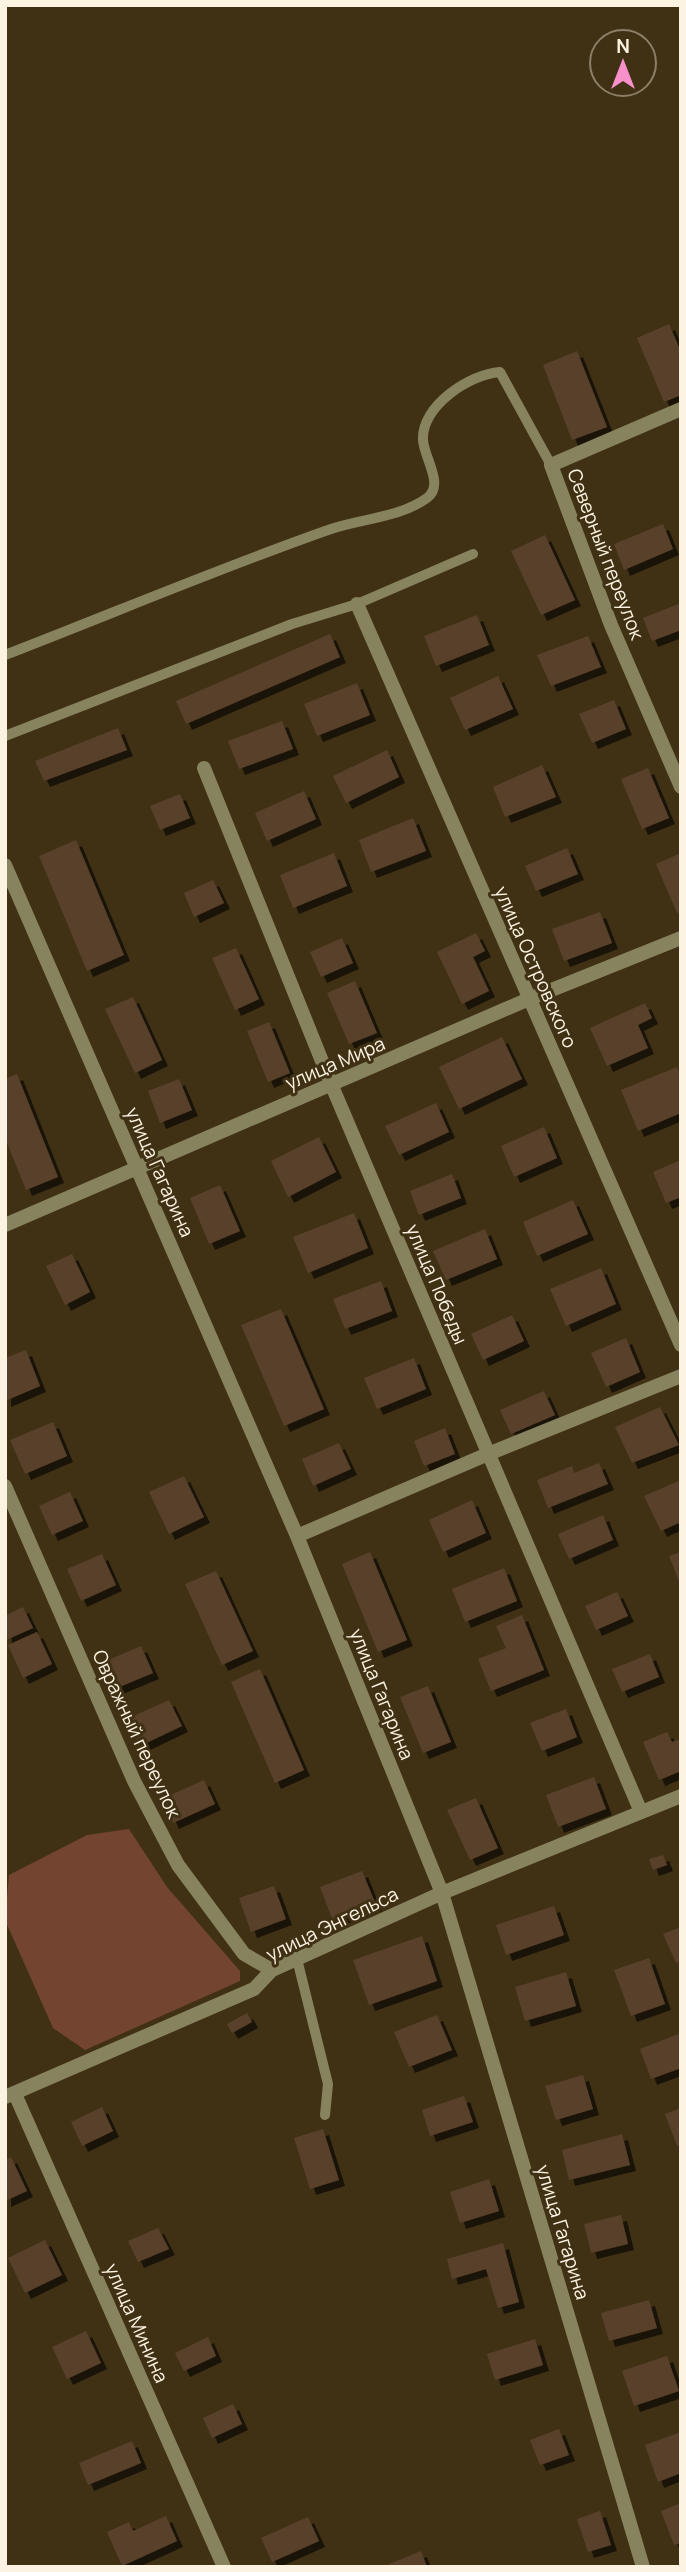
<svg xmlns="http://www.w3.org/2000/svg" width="686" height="2572" font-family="Manrope,sans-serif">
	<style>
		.green { fill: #734430 }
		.building { fill: #58402a; filter: url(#shadow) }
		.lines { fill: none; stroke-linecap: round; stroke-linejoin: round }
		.lane { stroke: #88835f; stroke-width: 10 }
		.street { stroke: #88835f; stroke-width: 14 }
		.labels { text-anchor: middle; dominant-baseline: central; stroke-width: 6; stroke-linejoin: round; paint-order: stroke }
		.street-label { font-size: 19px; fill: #fcf3e2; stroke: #403115 }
	</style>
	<defs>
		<filter id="shadow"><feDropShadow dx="6" dy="6" stdDeviation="0" flood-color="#0009"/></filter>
	</defs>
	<rect width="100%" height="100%" fill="#403115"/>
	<path class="green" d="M129,1829L167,1887L240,1971V1981L85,2050L53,2028L5,1920L9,1875L87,1835Z"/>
	<path class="building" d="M669,324L681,352V395L664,402L637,338Z
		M577,351L607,427L572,440L543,365Z
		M663,524L673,549L624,570L614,544Z
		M545,535L575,600L541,615L511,551Z
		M681,603V630L652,641L643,618Z
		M477,615L489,645L436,666L424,636Z
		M330,634L340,657L186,724L176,701Z
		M588,636L601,667L551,686L537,655Z
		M498,676L513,709L465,730L450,698Z
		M357,683L370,715L317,736L304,704Z
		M614,700L626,729L592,743L579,714Z
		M282,721L293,749L239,769L228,741Z
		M118,728L127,750L44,781L35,761Z
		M387,750L399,777L346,803L333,776Z
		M542,765L556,797L505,817L493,787Z
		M648,768L669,818L642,829L621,779Z
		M304,791L316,819L267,841L255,813Z
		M180,794L190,818L160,830L150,806Z
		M413,818L426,851L371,872L359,840Z
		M76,840L124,955L87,971L39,856Z
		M567,848L578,874L536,891L525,866Z
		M334,853L347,886L293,908L280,875Z
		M681,853V912L677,913L656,864Z
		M213,880L224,903L194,917L184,893Z
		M600,912L612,943L564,961L552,929Z
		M476,933L485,951L473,957L489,991L462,1004L437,952Z
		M342,938L353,963L321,977L310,952Z
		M236,948L259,999L235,1010L212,958Z
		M355,981L377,1033L349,1044L327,993Z
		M133,997L162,1060L135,1073L105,1009Z
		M645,1003L652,1018L638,1025L648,1048L607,1066L590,1028Z
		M269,1022L290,1073L268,1082L247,1031Z
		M502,1037L522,1079L459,1109L439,1067Z
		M677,1067L681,1077V1113L638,1131L621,1090Z
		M17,1074L58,1177L26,1190L5,1138V1079Z
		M179,1079L192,1110L160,1123L148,1091Z
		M436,1103L449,1132L399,1155L385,1126Z
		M544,1127L557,1158L514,1177L501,1146Z
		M319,1137L336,1172L288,1197L271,1161Z
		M681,1160V1197L666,1203L653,1172Z
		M452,1174L461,1198L419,1215L410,1191Z
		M220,1185L240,1231L209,1244L190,1198Z
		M573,1200L588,1234L537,1256L523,1222Z
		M354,1213L368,1248L308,1273L293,1237Z
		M485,1229L497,1259L446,1280L433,1251Z
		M72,1254L90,1292L65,1305L46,1266Z
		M601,1268L616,1304L566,1326L550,1289Z
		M381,1281L392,1311L345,1329L333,1299Z
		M281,1309L324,1409L284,1426L241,1325Z
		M512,1315L524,1341L483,1360L471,1334Z
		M626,1338L640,1372L606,1387L591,1353Z
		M26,1350L40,1386L5,1401V1358Z
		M414,1358L426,1389L377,1409L364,1378Z
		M544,1391L555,1415L511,1434L500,1410Z
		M660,1407L679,1445L632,1463L615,1427Z
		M53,1422L67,1456L25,1474L10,1440Z
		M445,1428L455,1454L424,1466L414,1441Z
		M339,1443L351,1469L313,1486L302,1459Z
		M599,1463L608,1484L548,1508L537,1480L572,1466L574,1473Z
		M184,1476L204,1517L169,1534L149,1492Z
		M681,1480V1522L661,1531L644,1496Z
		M70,1492L83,1521L52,1535L39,1506Z
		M472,1500L486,1533L443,1552L429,1520Z
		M603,1515L613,1540L569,1559L558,1534Z
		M370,1552L407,1640L378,1652L342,1564Z
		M681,1552V1586L669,1556Z
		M102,1554L116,1585L81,1601L67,1569Z
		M504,1568L517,1601L465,1622L452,1589Z
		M216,1571L253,1651L222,1665L185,1584Z
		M617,1592L628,1616L596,1630L585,1606Z
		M23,1607L33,1628L6,1640L5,1616Z
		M522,1615L544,1670L491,1691L478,1659L506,1648L496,1626Z
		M37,1632L52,1664L23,1678L8,1645Z
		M141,1646L153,1673L117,1688L106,1661Z
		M650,1654L659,1677L622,1692L612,1669Z
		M260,1669L304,1770L275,1783L231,1682Z
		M428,1686L451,1742L423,1753L400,1697Z
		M169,1700L182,1726L140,1746L127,1719Z
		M566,1709L577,1737L542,1751L530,1723Z
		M667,1732L672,1742L681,1739V1771L659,1780L643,1742Z
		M594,1777L606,1809L558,1827L546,1795Z
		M204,1780L215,1804L173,1823L162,1799Z
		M476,1798L498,1848L470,1860L447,1810Z
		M663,1855L667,1865L653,1870L649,1859Z
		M362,1871L376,1905L333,1921L320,1887Z
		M274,1886L286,1919L251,1932L239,1898Z
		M554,1906L564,1935L506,1955L496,1925Z
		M681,1927V1961L676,1963L663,1934Z
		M422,1936L437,1981L369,2005L353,1960Z
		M649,1958L665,2004L631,2016L614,1970Z
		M566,1972L576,2006L525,2021L515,1987Z
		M247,2013L252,2022L232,2033L227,2024Z
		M437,2015L452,2050L409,2067L394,2032Z
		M681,2033V2068L651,2079L640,2049Z
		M583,2075L593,2109L556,2120L545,2086Z
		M464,2096L473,2122L430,2136L422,2110Z
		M102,2107L113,2131L82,2146L71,2122Z
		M681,2108V2145L677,2146L665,2114Z
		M323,2129L339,2180L310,2189L294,2138Z
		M622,2134L630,2165L569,2180L562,2150Z
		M11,2157L27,2191L5,2201V2160Z
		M489,2179L499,2211L460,2223L450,2192Z
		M621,2215L628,2244L591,2253L584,2224Z
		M158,2228L169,2249L138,2262L128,2241Z
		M45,2240L62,2275L25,2293L8,2258Z
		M503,2243L519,2302L498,2308L486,2269L452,2279L447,2259Z
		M649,2300L657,2328L609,2341L601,2313Z
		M86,2331L101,2363L67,2379L52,2347Z
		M208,2337L216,2356L184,2371L175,2353Z
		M535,2339L543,2365L495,2380L487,2354Z
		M667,2356L679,2391L634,2406L622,2371Z
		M233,2404L242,2424L212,2438L203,2418Z
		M559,2429L569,2455L540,2465L530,2440Z
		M681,2432V2473L658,2482L645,2445Z
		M132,2441L141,2463L88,2485L79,2463Z
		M681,2503V2543L674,2545L661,2511Z
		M600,2511L611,2545L588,2552L577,2519Z
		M166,2516L177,2541L122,2566L107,2532L129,2522L133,2531Z
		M308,2517L319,2541L272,2562L261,2538Z
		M421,2551L427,2567H382Z"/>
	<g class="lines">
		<path class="lane" d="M5,655C114,613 222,567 331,529C361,519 401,517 427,498C445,485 424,458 423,440C421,406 470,374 500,372L551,465
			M5,736L292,624L357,604L473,554
			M297,1959L328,2084L325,2115"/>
		<path class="street" d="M681,409L551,465L611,625L681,787
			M357,604L681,1345
			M204,768L332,1086L641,1812
			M5,865L297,1536L442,1893L643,2567
			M5,1225L529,999L681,938
			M5,1486L134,1781L178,1865L244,1954L272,1970
			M297,1536L488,1454L681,1376
			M15,2094L224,2567
			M5,2097L254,1989L272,1970L442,1893L681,1796"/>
	</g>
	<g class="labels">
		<g class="street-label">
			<text transform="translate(606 554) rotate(69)">Северный переулок</text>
			<text transform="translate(536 967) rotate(66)">улица Островского</text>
			<text transform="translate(335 1063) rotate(-23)">улица Мира</text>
			<text transform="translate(160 1172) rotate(66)">улица Гагарина</text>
			<text transform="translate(437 1284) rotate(67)">улица Победы</text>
			<text transform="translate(382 1694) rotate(68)">улица Гагарина</text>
			<text transform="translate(137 1734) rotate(65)">Овражный переулок</text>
			<text transform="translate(332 1924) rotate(-26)">улица Энгельса</text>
			<text transform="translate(563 2232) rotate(73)">улица Гагарина</text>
			<text transform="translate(137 2323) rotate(66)">улица Минина</text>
		</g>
	</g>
	<rect width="686" height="2572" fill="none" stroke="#fcf3e2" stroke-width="14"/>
	<g transform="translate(623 63)"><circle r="33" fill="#403115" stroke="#8b7f67" stroke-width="2"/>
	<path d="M0-5L12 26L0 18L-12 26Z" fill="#f890cb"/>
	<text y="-10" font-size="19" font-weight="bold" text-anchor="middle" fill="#fcf3e2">N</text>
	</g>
</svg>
